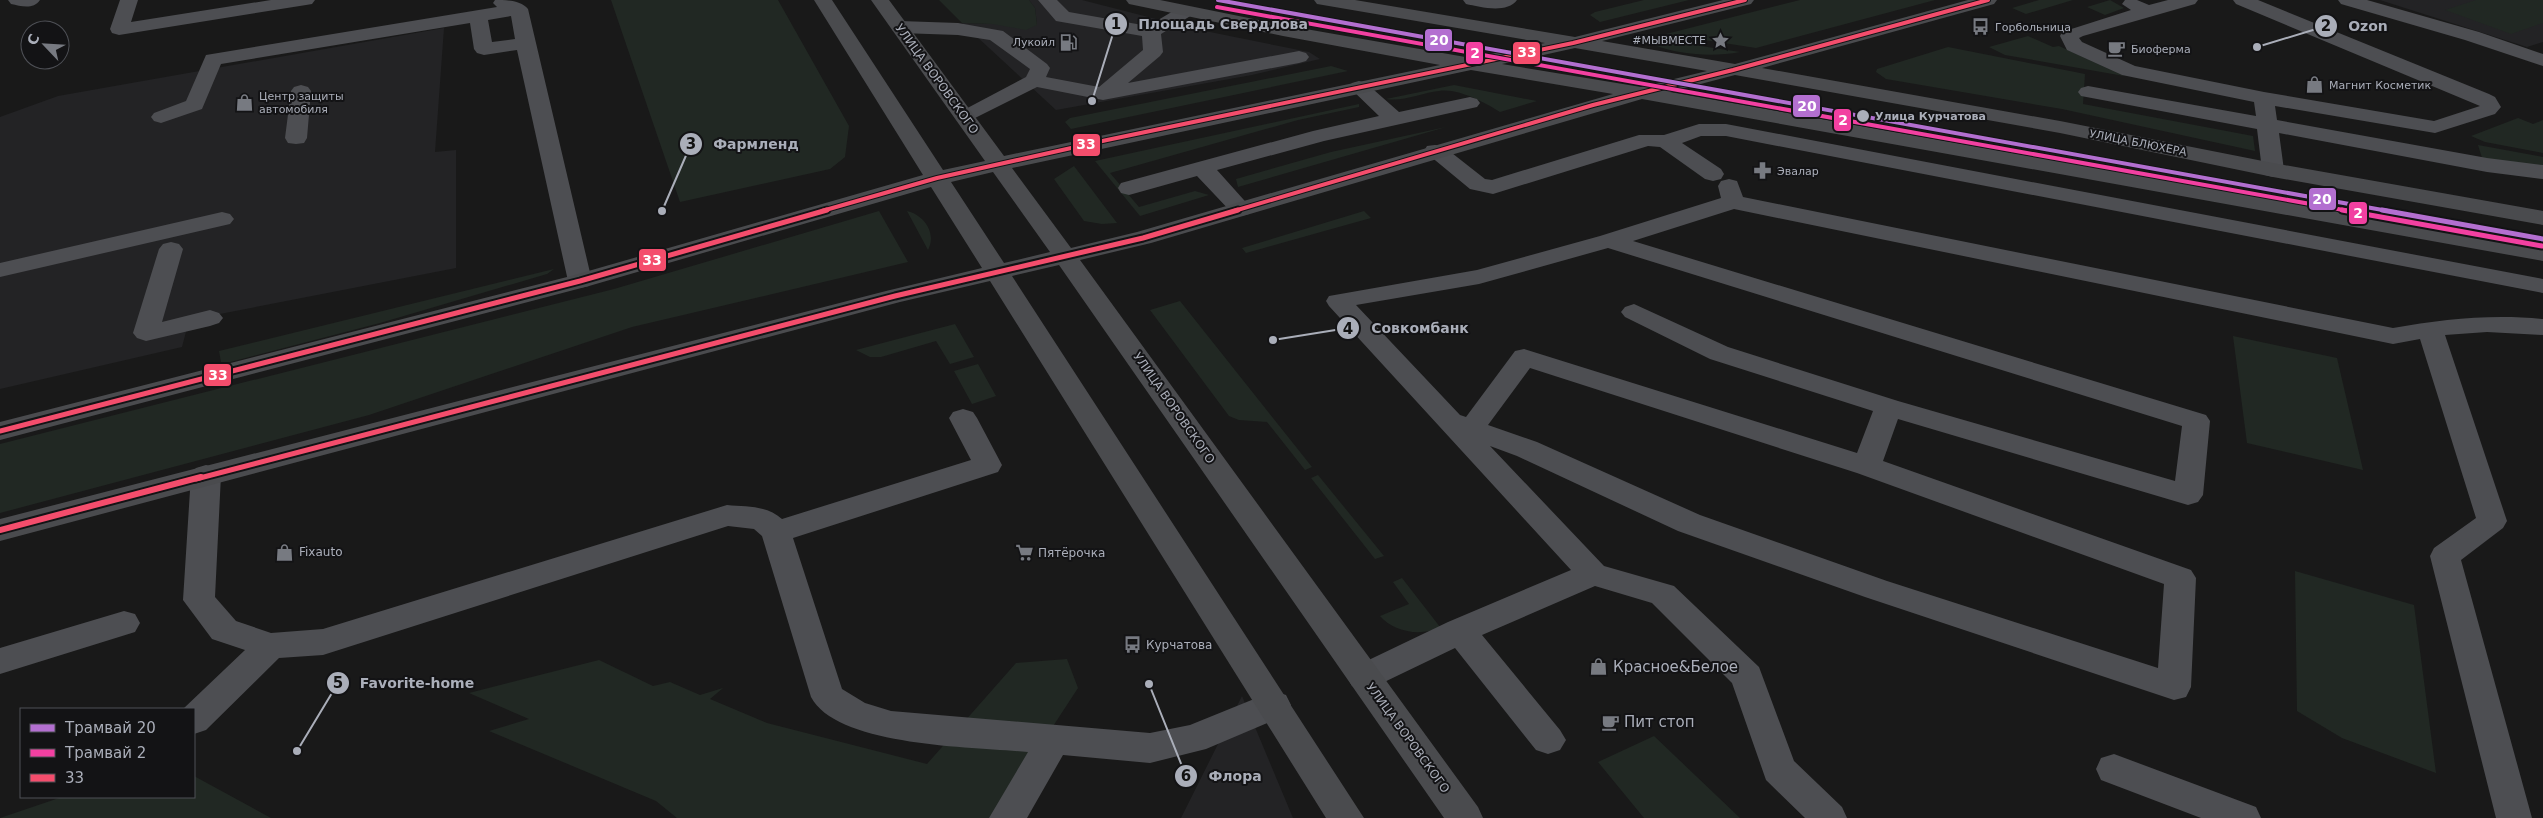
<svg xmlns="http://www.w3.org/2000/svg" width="2543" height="818" font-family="'DejaVu Sans',sans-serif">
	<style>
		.built { fill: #232325 }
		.green { fill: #212823 }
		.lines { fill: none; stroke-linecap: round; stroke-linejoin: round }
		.minor { fill: #4d4e52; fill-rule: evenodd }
		.major { fill: #4a4b4e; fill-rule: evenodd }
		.bus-1-far2-casing { stroke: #131315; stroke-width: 6 }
		.bus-1-far1-casing { stroke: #131315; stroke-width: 9 }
		.bus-1-casing { stroke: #131315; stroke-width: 10 }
		.bus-1-far2 { stroke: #f44d6c; stroke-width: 4 }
		.bus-1-far1 { stroke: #f44d6c; stroke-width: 5 }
		.bus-1 { stroke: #f44d6c; stroke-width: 6 }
		.tram-1-far1-casing { stroke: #131315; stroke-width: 6 }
		.tram-1-casing { stroke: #131315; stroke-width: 9 }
		.tram-2-far1-casing { stroke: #131315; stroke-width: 6 }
		.tram-2-casing { stroke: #131315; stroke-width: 9 }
		.tram-1-far1 { stroke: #b36fd0; stroke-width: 4 }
		.tram-1 { stroke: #b36fd0; stroke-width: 5 }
		.tram-2-far1 { stroke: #f240a1; stroke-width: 4 }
		.tram-2 { stroke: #f240a1; stroke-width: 5 }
		.stop-dot { fill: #aaaeb9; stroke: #131315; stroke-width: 2 }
		.labels { text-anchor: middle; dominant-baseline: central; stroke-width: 4; stroke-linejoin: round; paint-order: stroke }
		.far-poi-label { font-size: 11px; fill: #aaaeb9; stroke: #131315; text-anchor: start }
		.far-stop-label { font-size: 11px; font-weight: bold; fill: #aaaeb9; stroke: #131315; text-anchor: start }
		.far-street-label { font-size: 11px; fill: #aaaeb9; stroke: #131315 }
		.street-label { font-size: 12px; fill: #aaaeb9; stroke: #131315 }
		.poi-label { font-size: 12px; fill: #aaaeb9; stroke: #131315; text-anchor: start }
		.near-poi-label { font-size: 15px; fill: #aaaeb9; stroke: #131315; text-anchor: start }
		.leader { fill: none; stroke: #aaaeb9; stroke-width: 2 }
		.callout-dot { fill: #aaaeb9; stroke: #131315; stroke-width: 2 }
		.mark-label { font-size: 15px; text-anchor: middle; font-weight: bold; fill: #111 }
		.callout-label { font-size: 14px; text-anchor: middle; font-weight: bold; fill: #aaaeb9; stroke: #131315; stroke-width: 4; stroke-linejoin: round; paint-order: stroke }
		.line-badge { stroke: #131315; stroke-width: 2 }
		.badge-label { font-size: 14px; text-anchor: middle; font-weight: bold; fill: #fff }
	</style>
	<rect width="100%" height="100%" fill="#191919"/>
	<path class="built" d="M1029,0H1082L1195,29L1309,52L1320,59L1252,75L1056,110L962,23L1037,25L1035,8Z
		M2380,0H2543V42L2527,47Z
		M444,28L435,152L456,150V268L189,320L182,347L0,389V117L58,96Z
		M1242,696L1293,818H1181Z"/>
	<path class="green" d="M611,0H778L849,126L845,157L830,169L680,202Z
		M939,0H1029L1035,8L1037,25L1026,30L992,24L962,23Z
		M1644,0H1689L1600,22L1590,15L1595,12Z
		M1800,0H1935L1756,48L1666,34Z
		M2039,0H2073L2026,14L2012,8Z
		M2110,0L2124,8L2105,15L2087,7Z
		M2476,0H2543V23L2511,34L2445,10Z
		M2028,36L2053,47L2059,46L2124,76L2005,55L1989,47Z
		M1655,39L1740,52C1713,57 1680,55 1654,45Z
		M1948,47L2085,74L2083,104L2253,136L2255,151L2062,109L1886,79L1876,72L1877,69Z
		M1331,66L1348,71L1071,129L1065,122L1070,118Z
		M1454,85L1537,101L1500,112C1484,102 1458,88 1439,91C1421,93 1403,102 1386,99Z
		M1359,104V107L1298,120L1110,173L1139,207L1195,191L1209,195L1140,216L1095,161Z
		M2518,118L2533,124L2543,120V153L2485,142L2471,136Z
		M1446,127L1238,187L1236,179L1331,152Z
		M2478,145L2543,157V166L2482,158Z
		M1074,166L1114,219L1117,223L1102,224L1084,221L1054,179Z
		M879,211L908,262L632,327L369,415L0,513V444L614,289Z
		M907,211C924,215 937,233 928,250Z
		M1364,211L1371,218L1246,253L1242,248Z
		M554,269L547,274L380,323L230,362H221L219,351Z
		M1180,301L1312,467L1305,470L1267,422L1239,420L1229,416L1150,310Z
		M955,324L974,357L950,364L936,341L881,357H870L856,350Z
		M2233,336L2337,358L2363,470L2247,443Z
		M978,364L996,396L972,404L954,371Z
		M1318,475L1384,556L1375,559L1311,478Z
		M2295,571L2414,605L2436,773L2342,738L2297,711Z
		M1402,578L1440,627C1421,637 1394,632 1380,616L1409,604L1393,582Z
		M1067,659L1078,688L993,818H677L656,801L489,731L529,719L469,693L599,660L653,686L670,682L700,695L723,688L710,699L767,723L927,764L1016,663Z
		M1654,736L1740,818H1644L1598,762Z
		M194,776L271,818H0L62,797H194Z"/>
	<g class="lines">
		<path class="minor" d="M8,0H40C33,10 21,6 11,4Z
			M120,0H138L131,22L271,0H315L312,4L306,5L119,35L112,33L110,29Z
			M495,0C506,0 521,0 528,9L592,281L589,286L580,288L571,286L568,281L517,50L484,55L477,53L474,49L470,23L221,64L202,109L161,123L154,121L151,117L154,113L186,101L206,55L497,7L493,3ZM511,16L515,39L492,42L488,20Z
			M1038,0H1057L1069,12L1148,26L1180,7H1192L1195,11L1192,15L1161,34L1163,52L1160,56L1128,83L1299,51L1306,53L1309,57L1306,61L1299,63L1103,100L1037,87L965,123L958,121L955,117L958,113L1026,77L1030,69L990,40L958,35L900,33L893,31L891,27L893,23L900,21L958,23L1003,31L1047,64L1050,68L1046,77L1099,87L1143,50L1142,36L1056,21Z
			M1463,0H1517C1507,14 1480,7 1466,4Z
			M2125,0H2137L2149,5L2168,0H2198L2195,4L2083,36L2079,38L2082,42L2135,66L2264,92L2434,121L2480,106L2236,4L2233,0H2258L2489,94L2495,97L2501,107L2495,114L2435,133L2275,106L2277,120L2487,158L2543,165V179L2487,172L2279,133L2284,170L2281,175L2273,177L2265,175L2262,170L2257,129L2081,96L2078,92L2081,88L2088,86L2256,116L2254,102L2122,75L2067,50L2060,36L2062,32L2131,10L2122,4Z
			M2338,0H2367L2479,32L2543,54V66L2465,40L2341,4Z
			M1359,81L1366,83L1399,112L1470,97L1477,99L1480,103L1477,107L1324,141L1217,170L1252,209L1249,214L1241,216L1233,214L1197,176L1129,195L1121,193L1118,188L1121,183L1313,131L1379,116L1349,87L1352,83Z
			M301,85L308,87L311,91L307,138L304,143L296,144L288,143L285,138L291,91L294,87Z
			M1699,124H1726L2543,279V293L1726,136H1701L1682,143L1721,169L1724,174L1721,179L1713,181L1705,179L1660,147L1648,146L1493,194L1470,189L1424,151L1427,146L1435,145L1443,146L1485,179L1492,180L1639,135H1664Z
			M1729,179L1737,181L1743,197L2393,328C2443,319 2492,314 2543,319V335L2487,332L2445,335L2507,521L2503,528L2461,560L2532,818H2496L2430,556L2434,548L2476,518L2420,339L2393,344L1734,209L1633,241L2206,415L2210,421L2203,495L2198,502L2188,505L1898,419L1883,461L2191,570L2196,578L2191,687L2186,697L2174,700L1865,597L1678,531L1517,456L1490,446L1604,566L1674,586L1759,667L1794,761L1842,807L1847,818H1805L1766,780L1732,683L1652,603L1595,586L1482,635L1560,730L1566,740L1560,750L1548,754L1536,750L1455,648L1376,686L1364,690L1352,686L1347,677L1352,668L1448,622L1571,570L1329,306L1326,301L1329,296L1477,270L1600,236L1721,198L1718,186L1721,181ZM1608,248L2182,426L2175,481L1898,401L1728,347L1634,304L1625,307L1621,312L1625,317L1710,359L1873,411L1857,453L1524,349L1515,351L1466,417L1460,415L1356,305L1479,284ZM1530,368L1857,473L2164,584L2158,668L1887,581L1700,515L1537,442L1488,425Z
			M222,212L230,214L234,219L230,224L0,277V263Z
			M171,242L179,244L183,249L162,322L210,310L219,313L223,318L219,323L210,326L146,341L137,338L133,333L159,249L163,244Z
			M963,409L973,412L977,418L1002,465L998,472L793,538L842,689L865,703L891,711L1150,733L1190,725L1274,691L1286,695L1291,705L1286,715L1206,749L1150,763L1063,755L1027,818H989L1028,752C976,747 837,747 811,697L762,536L754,529L728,526L323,655L279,658L206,730L194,734V709H183L245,650L212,639L183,600L191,475L196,468L206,465L216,468L221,475L215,597L236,621L271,633L323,629L727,505C746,507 767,505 782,519L971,460L949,418L953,412Z
			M124,611L135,614L140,623L135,632L0,674V648Z
			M2114,754L2256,807L2261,818H2201L2101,780L2096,769L2101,758Z"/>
		<path class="major" d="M814,0H832L943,170L985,161L871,0H889L1004,156L1440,65L1283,36L1129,4L1126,0H1160L1283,25L1471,58L1545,43L1323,5L1317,4L1314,0H1355L1575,37L1723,0H1754L1751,4L1602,41L1735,64L1968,0H1997L1994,4L1762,68L2060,121L2273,163L2543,211V225L2273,177L2060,133L1735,75L1670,92L2543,247V261L1642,99L1151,243L1080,260L1478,807L1483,818H1444L1059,265L1012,276L1364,818H1326L990,281L900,302L0,541V519L886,291L982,268L931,187L589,286L0,440V422L571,276L923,175ZM1575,48L1707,71L1641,87L1502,64ZM1471,70L1613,94L1137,232L1071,248L1012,168ZM993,172L1050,252L1004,263L951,182Z"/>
		<defs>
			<path id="bus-1-far2" d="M822,211L937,178L1107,140L1573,43L1745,0
				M1234,211L1593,105L1733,70L1988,0"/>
			<path id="bus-1-far1" d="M0,431L580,281L827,210
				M196,479L895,296L1143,238L1238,210"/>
			<path id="bus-1" d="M0,530L201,477"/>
		</defs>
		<use href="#bus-1-far2" class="bus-1-far2-casing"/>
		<use href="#bus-1-far1" class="bus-1-far1-casing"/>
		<use href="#bus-1" class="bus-1-casing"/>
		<use href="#bus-1-far2" class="bus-1-far2"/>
		<use href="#bus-1-far1" class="bus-1-far1"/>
		<use href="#bus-1" class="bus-1"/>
		<defs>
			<path id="tram-1-far1" d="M1218,0L2388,211"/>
			<path id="tram-1" d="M2382,210L2543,239"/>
			<path id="tram-2-far1" d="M1217,7L2349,211"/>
			<path id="tram-2" d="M2342,210L2542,246"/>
		</defs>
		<use href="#tram-1-far1" class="tram-1-far1-casing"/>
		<use href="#tram-1" class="tram-1-casing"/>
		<use href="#tram-2-far1" class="tram-2-far1-casing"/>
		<use href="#tram-2" class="tram-2-casing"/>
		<use href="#tram-1-far1" class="tram-1-far1"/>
		<use href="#tram-1" class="tram-1"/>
		<use href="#tram-2-far1" class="tram-2-far1"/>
		<use href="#tram-2" class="tram-2"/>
	</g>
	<defs>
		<symbol id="bus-bare" viewBox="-9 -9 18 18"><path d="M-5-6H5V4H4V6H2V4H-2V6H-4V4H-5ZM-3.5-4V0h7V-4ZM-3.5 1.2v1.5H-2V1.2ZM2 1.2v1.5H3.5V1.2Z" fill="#777a81" stroke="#131315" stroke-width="2.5" paint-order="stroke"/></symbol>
		<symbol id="sight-bare" viewBox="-9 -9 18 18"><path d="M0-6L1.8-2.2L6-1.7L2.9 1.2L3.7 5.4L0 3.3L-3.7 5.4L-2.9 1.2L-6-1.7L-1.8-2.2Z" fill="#777a81" stroke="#131315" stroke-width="2.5" paint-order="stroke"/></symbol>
		<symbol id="fuel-bare" viewBox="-9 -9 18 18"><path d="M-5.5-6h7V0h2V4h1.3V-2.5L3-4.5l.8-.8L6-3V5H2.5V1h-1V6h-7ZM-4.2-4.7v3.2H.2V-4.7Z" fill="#777a81" stroke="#131315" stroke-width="2.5" paint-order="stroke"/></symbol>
		<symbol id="cafe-bare" viewBox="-9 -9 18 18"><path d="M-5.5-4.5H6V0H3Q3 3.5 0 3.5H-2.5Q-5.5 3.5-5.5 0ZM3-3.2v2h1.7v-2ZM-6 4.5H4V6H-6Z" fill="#777a81" stroke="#131315" stroke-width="2.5" paint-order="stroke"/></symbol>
		<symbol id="shop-bare" viewBox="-9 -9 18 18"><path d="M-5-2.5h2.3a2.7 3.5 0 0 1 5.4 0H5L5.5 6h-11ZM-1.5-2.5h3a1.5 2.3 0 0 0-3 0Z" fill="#777a81" stroke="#131315" stroke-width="2.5" paint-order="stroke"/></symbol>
		<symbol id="pharmacy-bare" viewBox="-9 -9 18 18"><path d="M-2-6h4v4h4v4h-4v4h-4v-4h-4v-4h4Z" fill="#777a81" stroke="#131315" stroke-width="2.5" paint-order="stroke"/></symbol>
		<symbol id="supermarket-bare" viewBox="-9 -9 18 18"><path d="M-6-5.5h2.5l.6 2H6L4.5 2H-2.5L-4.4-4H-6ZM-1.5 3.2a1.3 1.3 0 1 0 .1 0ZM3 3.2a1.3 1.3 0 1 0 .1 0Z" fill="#777a81" stroke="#131315" stroke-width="2.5" paint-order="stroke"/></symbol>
	</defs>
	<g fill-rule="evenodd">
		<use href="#bus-bare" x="1968" y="14" width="25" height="25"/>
		<use href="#sight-bare" x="1708" y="28" width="25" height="25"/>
		<use href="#fuel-bare" x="1056" y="30" width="25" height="25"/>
		<use href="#cafe-bare" x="2104" y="36" width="25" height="25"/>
		<use href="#shop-bare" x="2302" y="72" width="25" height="25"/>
		<use href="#shop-bare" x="232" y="90" width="25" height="25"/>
		<use href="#pharmacy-bare" x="1750" y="158" width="25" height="25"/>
		<use href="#shop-bare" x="272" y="540" width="25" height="25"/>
		<use href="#supermarket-bare" x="1012" y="540" width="25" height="25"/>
		<use href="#bus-bare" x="1120" y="632" width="25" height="25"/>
		<use href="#shop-bare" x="1586" y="654" width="25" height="25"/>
		<use href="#cafe-bare" x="1598" y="710" width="25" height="25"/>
	</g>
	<circle class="stop-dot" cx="1863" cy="116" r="7"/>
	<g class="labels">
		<g class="far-poi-label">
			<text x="1995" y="27">Горбольница</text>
			<text x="1706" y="40" text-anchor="end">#МЫВМЕСТЕ</text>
			<text x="1055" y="42" text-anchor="end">Лукойл</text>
			<text x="2131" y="49">Биоферма</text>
			<text x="2329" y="85">Магнит Косметик</text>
			<text x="259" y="96">Центр защиты<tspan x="259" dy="13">автомобиля</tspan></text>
			<text x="1777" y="171">Эвалар</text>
		</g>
		<g class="far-stop-label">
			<text x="1875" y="116">Улица Курчатова</text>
		</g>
		<g class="far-street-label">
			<text transform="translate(2138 143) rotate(11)">УЛИЦА БЛЮХЕРА</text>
		</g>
		<g class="street-label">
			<text transform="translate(937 79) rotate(54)">УЛИЦА ВОРОВСКОГО</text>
			<text transform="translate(1174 408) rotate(55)">УЛИЦА ВОРОВСКОГО</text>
			<text transform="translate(1408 738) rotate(54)">УЛИЦА ВОРОВСКОГО</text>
		</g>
		<g class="poi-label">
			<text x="299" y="552">Fixauto</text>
			<text x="1038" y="553">Пятёрочка</text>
			<text x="1146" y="645">Курчатова</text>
		</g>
		<g class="near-poi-label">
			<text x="1613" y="667">Красное&amp;Белое</text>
			<text x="1624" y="722">Пит стоп</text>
		</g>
	</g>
	<path class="leader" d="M1092 101L1116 24M2257 47L2326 26M662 211L691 144M1273 340L1348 328M297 751L338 683M1149 684L1186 776"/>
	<g class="callout-dot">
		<circle cx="1092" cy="101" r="5"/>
		<circle cx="2257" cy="47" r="5"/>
		<circle cx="662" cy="211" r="5"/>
		<circle cx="1273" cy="340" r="5"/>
		<circle cx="297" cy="751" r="5"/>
		<circle cx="1149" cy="684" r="5"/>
		<circle cx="1116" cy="24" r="12"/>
		<circle cx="2326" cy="26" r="12"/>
		<circle cx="691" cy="144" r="12"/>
		<circle cx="1348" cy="328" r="12"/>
		<circle cx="338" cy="683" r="12"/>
		<circle cx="1186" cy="776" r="12"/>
	</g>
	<g class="mark-label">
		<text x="1116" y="29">1</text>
		<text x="2326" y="31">2</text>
		<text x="691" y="149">3</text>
		<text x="1348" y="334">4</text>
		<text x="338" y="688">5</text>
		<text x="1186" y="781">6</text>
	</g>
	<g class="callout-label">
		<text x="1223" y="29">Площадь Свердлова</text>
		<text x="2368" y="31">Ozon</text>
		<text x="756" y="149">Фармленд</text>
		<text x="1420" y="333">Совкомбанк</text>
		<text x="417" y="688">Favorite-home</text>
		<text x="1235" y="781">Флора</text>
	</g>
	<g class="line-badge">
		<rect x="1424" y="28" width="29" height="24" rx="5" fill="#b36fd0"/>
		<rect x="1512" y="41" width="29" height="24" rx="5" fill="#f44d6c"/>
		<rect x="1465" y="41" width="19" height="24" rx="5" fill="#f240a1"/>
		<rect x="1792" y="94" width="29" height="24" rx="5" fill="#b36fd0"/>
		<rect x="1833" y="108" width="19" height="24" rx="5" fill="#f240a1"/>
		<rect x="1072" y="133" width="29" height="24" rx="5" fill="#f44d6c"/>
		<rect x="2308" y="187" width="29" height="24" rx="5" fill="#b36fd0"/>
		<rect x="2348" y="201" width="20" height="24" rx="5" fill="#f240a1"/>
		<rect x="638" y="248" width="29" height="24" rx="5" fill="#f44d6c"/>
		<rect x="203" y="363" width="29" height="24" rx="5" fill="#f44d6c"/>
	</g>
	<g class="badge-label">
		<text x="1439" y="45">20</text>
		<text x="1527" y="57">33</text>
		<text x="1475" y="58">2</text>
		<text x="1807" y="111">20</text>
		<text x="1843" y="125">2</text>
		<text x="1086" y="149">33</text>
		<text x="2322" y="204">20</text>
		<text x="2358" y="218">2</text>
		<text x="652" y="265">33</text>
		<text x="218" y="380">33</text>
	</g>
	<rect x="20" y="708" width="175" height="90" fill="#131315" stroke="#4f5157"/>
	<rect x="30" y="724" width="25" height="8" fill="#b36fd0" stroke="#4f5157"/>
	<text x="65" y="733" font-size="15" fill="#aaaeb9">Трамвай 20</text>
	<rect x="30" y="749" width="25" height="8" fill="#f240a1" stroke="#4f5157"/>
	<text x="65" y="758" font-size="15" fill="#aaaeb9">Трамвай 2</text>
	<rect x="30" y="774" width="25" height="8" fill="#f44d6c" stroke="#4f5157"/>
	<text x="65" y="783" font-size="15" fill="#aaaeb9">33</text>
	<g transform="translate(45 45) rotate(295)"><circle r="24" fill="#131315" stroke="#4f5157"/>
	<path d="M0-4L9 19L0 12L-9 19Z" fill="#777a81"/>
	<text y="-8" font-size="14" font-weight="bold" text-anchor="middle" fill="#aaaeb9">С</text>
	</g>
</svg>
